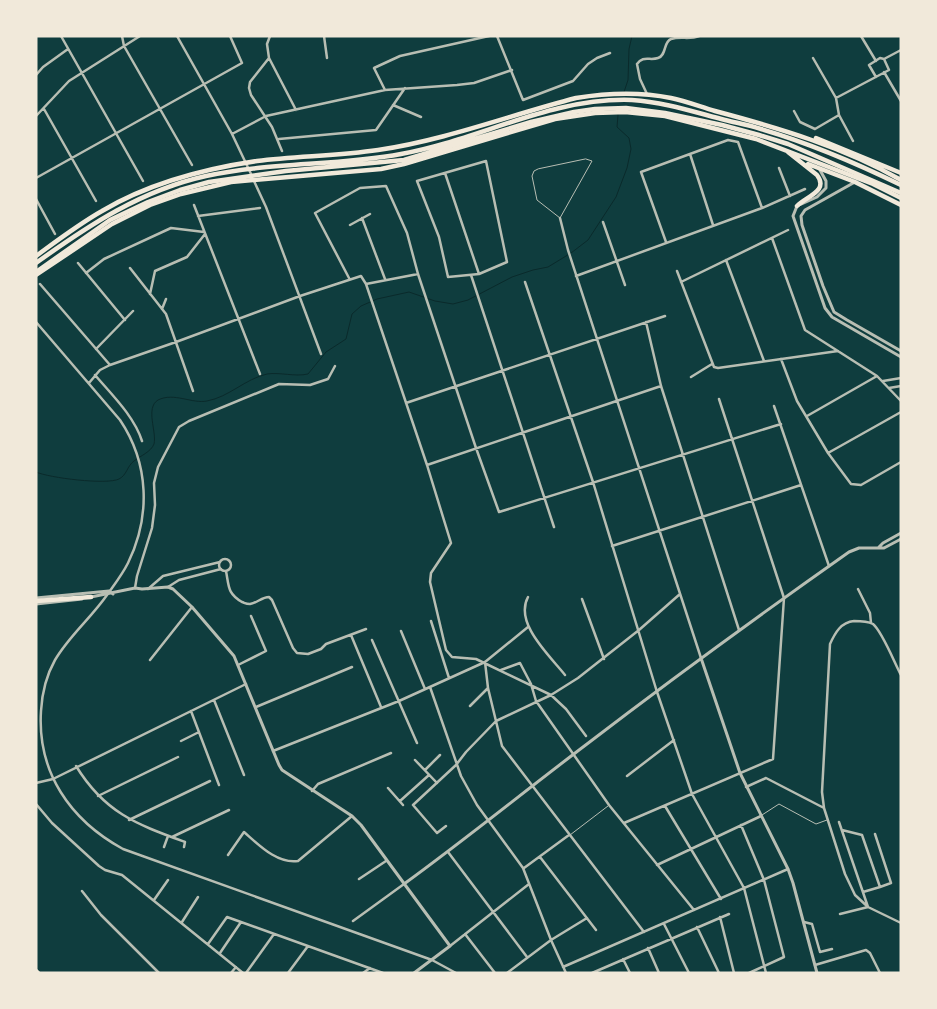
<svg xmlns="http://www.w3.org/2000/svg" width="937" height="1009" font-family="'Source Sans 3',sans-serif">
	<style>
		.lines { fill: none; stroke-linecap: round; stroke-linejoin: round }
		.stream { stroke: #0a2a2b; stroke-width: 1 }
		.service { stroke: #b8beb3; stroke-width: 1 }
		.minor { stroke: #b8beb3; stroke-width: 2.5 }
		.tertiary { stroke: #b8beb3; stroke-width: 3 }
		.primary { stroke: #f1e9da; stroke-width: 4.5 }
		.trunk { stroke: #f1e9da; stroke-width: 4.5 }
	</style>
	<rect width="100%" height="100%" fill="#0f3d3e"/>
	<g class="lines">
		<path class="stream" d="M624,92L628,80L629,49L632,36
			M36,472C49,478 107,485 119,479C127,475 127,466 134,461C140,456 151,452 154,444C157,432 145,408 158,400C174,392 192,404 207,401C229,397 245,379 267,374C280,372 295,377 308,374L326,352L346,339L352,314L361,306L377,299L409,292L435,301L453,304L468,300L512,277L533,270L548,267L571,253L588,240L616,197L627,168L631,149L629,138L617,127L618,115"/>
		<path class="service" d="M586,159L592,161L560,218L537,200L532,176L534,171L538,169Z
			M762,815L779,804L816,824L827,820
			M570,835L608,806"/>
		<path class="minor" d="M61,36L143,181
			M122,36L124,46L192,165
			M177,36L232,134L252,176
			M270,36L267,44L269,58L296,110
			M324,36L327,58
			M497,36L523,100L573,81L588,64L597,58L610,53
			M861,36L876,61
			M269,58L250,82L249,88L251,95L272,127L282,151
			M813,58L836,98L839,115L853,141
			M884,72L901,101
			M36,75L43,67L68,49
			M876,77L869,65L880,58L884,59L901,50
			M385,90L374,68L400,56L489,36
			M647,94L640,79L637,64C643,55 650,61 658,58C667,55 663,42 671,39C681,36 690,40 699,36
			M836,98L889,70L884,59
			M393,105L421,117
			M44,109L96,201
			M794,111L800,122L815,129L839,115
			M36,116L69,81L140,36
			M232,134L266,116L385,90L457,85L474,83L512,70
			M279,139L376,130L405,88
			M690,154L713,225
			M486,161L507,262L479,274L448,277L439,237L417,181Z
			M779,168L790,196
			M445,173L479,274
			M36,178L242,63L230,36
			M254,181L266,207L321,354
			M36,199L55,234
			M194,205L260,374
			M198,216L260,208
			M362,218L385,279
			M560,218L568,250L701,658
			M603,222L625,285
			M350,225L370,214
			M772,238L805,330L877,376L901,401
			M666,242L641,172L728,140L738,142L762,208
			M726,260L764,361
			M78,263L125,320
			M130,268L166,314L193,391
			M677,271L714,367L718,368L838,351
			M86,273L104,259L171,228L204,232
			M471,275L554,527
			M576,276L762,208L805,189
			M349,278L315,213L360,188L386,186L407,233L418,274L476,448L499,512L781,424
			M525,282L593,482L657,692L692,794L744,888L766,973
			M681,282L788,230
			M40,284L110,365
			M366,284L418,274
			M150,294L155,271L187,257L205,234
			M162,309L166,299
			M36,322L120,420C149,463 151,516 128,563C122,575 114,585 107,595C91,618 69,636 55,660C46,676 42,693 41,711C37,772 70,820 123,849L432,960L456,973
			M646,322L661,386L739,630
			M96,349L133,311
			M781,359L797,401L828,453L851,484L861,485L901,462
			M95,375C112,395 134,416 142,441
			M691,377L712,364
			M883,381L901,378
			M89,383L100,370L110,365L176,342L300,296L361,276L366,284L427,465L451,543L431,573L430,582L446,650L452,657L476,659L551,695L566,709L586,736
			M889,388L901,386
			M406,403L665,316
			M774,406L829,566
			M807,416L877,376
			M828,453L901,412
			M427,465L661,386
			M612,546L801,485
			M219 565a6 6 0 1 1 12 0a6 6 0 1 1-12 0Z
			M226,571C229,586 227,593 242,602C245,603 246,604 250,604C257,603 262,597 269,597L272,600L293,648L297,653L308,654L321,649L326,644L366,629
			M168,587L179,580L221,569
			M135,588L137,576L152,528L155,505L154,483L158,467L179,427L189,421L279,384L310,385L328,379L335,366
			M148,589L163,576L220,562
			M858,589L870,613L871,623
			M528,597C514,623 549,655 565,675
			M582,599L604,659
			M431,621L449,678
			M401,631L425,689
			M351,635L381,707
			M372,640L417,743
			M150,660L192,607
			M485,662L488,688L502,746L644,932
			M238,665L266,651L251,616
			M501,670L520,663L531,684L536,701L609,805L694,910
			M901,675C895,664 882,631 873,624C867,621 861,621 854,621C841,622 835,633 830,644L822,792L824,808L845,874L855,895L868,907L901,923
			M430,687L461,776L477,805L523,868L551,940L566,973
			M214,700L244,775
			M470,706L488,688
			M256,707L352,667
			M191,711L219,785
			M181,741L199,732
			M273,751L399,701L485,662L528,627
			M415,760L437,783
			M76,766C105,813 136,824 185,842L184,847
			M425,770L440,755
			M627,776L674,740
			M36,783L53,779L246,684
			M746,787L766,778L824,808
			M388,788L403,805
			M312,791L318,784L391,753
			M98,796L178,757
			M400,801L429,775
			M36,804L52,823L99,866L105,870L122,875L243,973
			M665,806L721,899
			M129,820L210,781
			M839,822L868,907L840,914
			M624,823L773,759L784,598L719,399
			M741,825L764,880L784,957L749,973
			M446,826L437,833L413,805L456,765L466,752L496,721L551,695L578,678L639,630L680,594
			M842,830L862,835L880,887L863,892
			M875,834L891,883L880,887
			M172,837L229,810
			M164,847L168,836
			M448,852L527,957
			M228,855L244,832C259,845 277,864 298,861L352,816
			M540,857L596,930
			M657,865L761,816
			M524,868L569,835
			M359,879L386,861
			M82,891L101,915L159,973
			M154,900L168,880
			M720,917L734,973
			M353,921L404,884
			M182,922L198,897
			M804,922L812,924L820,952L832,949
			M664,924L689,973
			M697,927L719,973
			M465,934L495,973
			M208,944L227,917L383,973
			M450,946L529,884
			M648,948L659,973
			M220,953L241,922
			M623,959L630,973
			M815,965L866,950L870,953L880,973
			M563,967L788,869
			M231,973L236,967
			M246,973L274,934
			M288,973L308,946
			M363,973L370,968
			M507,973L551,940L587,918
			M592,973L729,914"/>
		<path class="tertiary" d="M820,170L826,181V188L817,197L797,206L793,216L825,308L832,317L901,357
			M855,182L805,210L801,216L802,225L823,286L834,312L847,320L901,351
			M879,547L883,543L901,533
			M91,597L135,588L142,589L168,587L173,589L192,607L234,656L279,765L282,770L352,816L361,825L450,946L414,973
			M36,598L109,591L113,594
			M36,604L82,599
			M701,658L740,773L788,869L793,883L817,973
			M404,884C466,839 526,790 587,744C673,678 761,614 849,552L859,548H884L901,539"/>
		<path class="primary" d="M816,138L901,173
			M788,152L817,175C829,191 807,196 797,206
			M808,164L855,182L901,205
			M36,256C58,240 79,224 102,211C149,183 203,169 257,161C297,156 338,156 378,150C446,140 510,115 576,98C607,93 641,92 671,98C686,101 701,107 715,111C779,128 843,147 901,180
			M36,275L112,224L150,205L181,194L231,182L381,169L404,164L555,119L595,113L625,112L665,116L756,139L873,184L901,198
			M36,601L91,597
			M36,971L38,973"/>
		<path class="trunk" d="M36,263C89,225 142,190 206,176C270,162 337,166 401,154C479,140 551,97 632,100C664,102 694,112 725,120C737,123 749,125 761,129C809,143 856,163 901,185
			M36,272L110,220L148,202L180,190L209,182L286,171L404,160L531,122L574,112L595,109L626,108L665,113L722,125L759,135L788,144L901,193"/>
	</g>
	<rect width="937" height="1009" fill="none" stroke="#f1e9da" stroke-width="75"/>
</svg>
